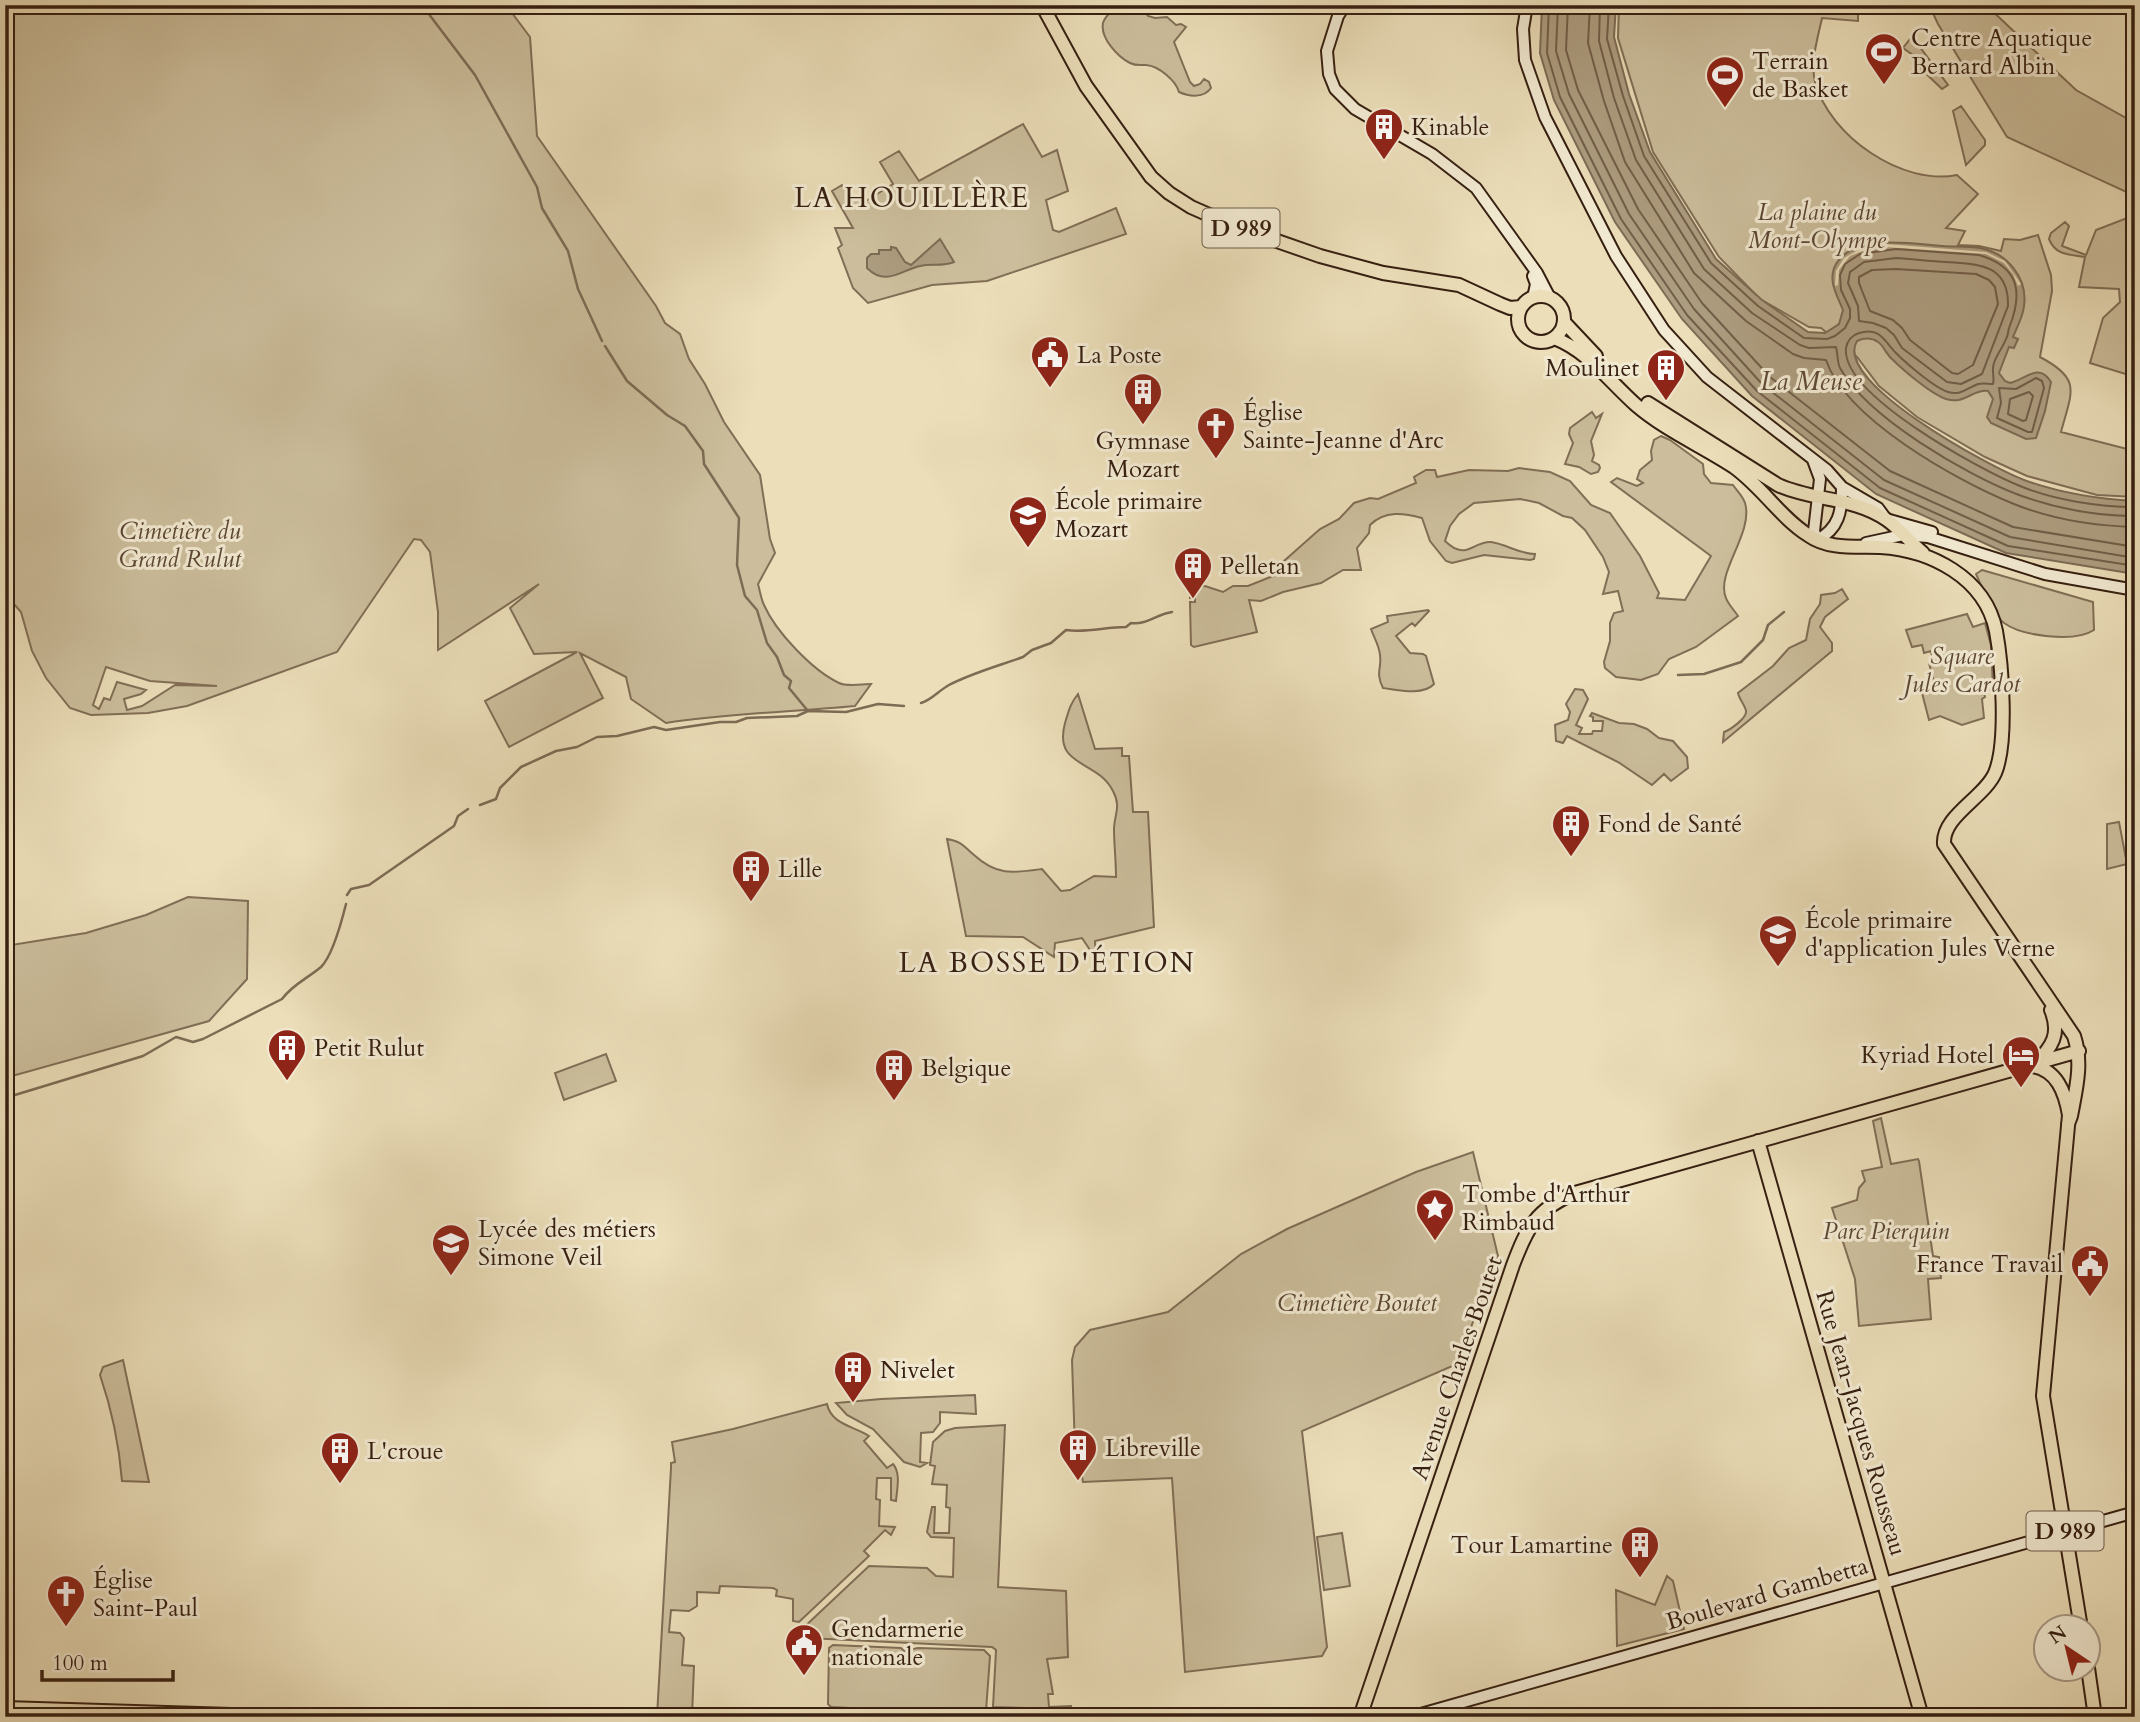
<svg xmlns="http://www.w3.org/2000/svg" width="2140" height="1722" font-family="Cardo,serif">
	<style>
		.green { fill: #ccbe9c; stroke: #816e56; stroke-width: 2; fill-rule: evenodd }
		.water { fill: #ad9d80; stroke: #7d6b54; stroke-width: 2 }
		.pier { fill: #ebdeb9 }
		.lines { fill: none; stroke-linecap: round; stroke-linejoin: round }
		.shore { stroke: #725e48; stroke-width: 2 }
		.stream { stroke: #7d6b54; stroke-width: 2.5 }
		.secondary-casing { stroke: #361f11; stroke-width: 14 }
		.primary-casing { stroke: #361f11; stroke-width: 16 }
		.secondary { stroke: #f2ead2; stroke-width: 10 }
		.primary { stroke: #ebdeb9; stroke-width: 12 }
		.labels { text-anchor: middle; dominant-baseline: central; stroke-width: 6; stroke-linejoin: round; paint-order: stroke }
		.shield { fill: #f2ead2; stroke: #6e5c4b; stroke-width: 2 }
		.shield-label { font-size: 23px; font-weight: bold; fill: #361f11 }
		.poi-label { font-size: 24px; fill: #361f11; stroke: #f2ead2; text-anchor: start }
		.park-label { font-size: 24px; font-style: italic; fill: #5c4734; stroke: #f2ead2 }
		.street-label { font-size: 24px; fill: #361f11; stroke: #f2ead2 }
		.water-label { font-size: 26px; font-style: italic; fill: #604b38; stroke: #f2ead2 }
		.quarter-label { font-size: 28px; letter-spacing: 2px; fill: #361f11; stroke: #f2ead2 }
	</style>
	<rect width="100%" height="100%" fill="#ebdeb9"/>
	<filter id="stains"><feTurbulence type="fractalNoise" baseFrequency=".00286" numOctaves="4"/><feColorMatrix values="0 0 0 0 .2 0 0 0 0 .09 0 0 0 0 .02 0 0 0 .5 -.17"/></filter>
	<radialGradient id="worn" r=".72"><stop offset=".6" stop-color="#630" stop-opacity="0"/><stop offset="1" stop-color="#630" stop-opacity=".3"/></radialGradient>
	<path class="green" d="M5,5H506L530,37L537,136L656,306L665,323L680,334L689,359L705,384L724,422L760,475L770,539L775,553L758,584C760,591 761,599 764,605C776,632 812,670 839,683C847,687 862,684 871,684L855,706C792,712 728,713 666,723L631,699L626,677L580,653L603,698L509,747L485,701L577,652L534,654L510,608L539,584L438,650V612L430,552L421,540L414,539L337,652L187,706L148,713L91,715L70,708L46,678L32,651L21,612L5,594ZM106,667L150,681L217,686L175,685L142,706L127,710L124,699L141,694L146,690L117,682L110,700L104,698L99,709L93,705Z
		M1117,5H1141L1148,16L1155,18L1167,17L1176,25L1181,24L1186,27L1174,42L1190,82L1194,86L1200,84L1204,79L1209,82L1211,88C1204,98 1190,97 1179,92C1176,81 1159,66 1146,65C1140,65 1136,66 1130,63C1118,57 1100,38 1103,23C1105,16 1113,10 1117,5Z
		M1619,5H1823V8L1858,11V21L1822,18C1818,37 1810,62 1815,82C1830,137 1903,186 1957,175L1978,194L1946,228L1965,231L1958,245L1979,246L2001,251L2004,239L2020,240L2038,235L2051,275L2052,291L2040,357C2082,379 2072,391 2061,432L2135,451V497L2097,495L2027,476L1985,457L1917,417L1879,386L1857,357L1821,328L1809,327L1760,299L1719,257L1653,152L1618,38Z
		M1929,5H1986L2076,90L2135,123V196L2007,137L1938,24Z
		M1910,39H1914L1948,85L1942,89L1918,66L1920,60L1903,48Z
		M1961,106L1985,140V145L1966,165L1953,111Z
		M1023,124L1042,157L1057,150L1068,191L1046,200L1053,230L1059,232L1116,208L1126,234L987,281L932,285L868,303L853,288L838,248L842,245L835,228H853L832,191L842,185L851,199L856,197L861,204L893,184L880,162L899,151L919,181Z
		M2127,218L2135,220V377L2090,363L2103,318L2120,302L2119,289L2079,287L2085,257C2069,254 2056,256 2049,239L2051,233L2065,222L2069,226L2062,246L2086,255L2096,230Z
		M1592,412L1596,418L1602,414L1591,441L1594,455L1592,461L1599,465L1600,468L1598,472L1591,474L1579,467L1565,464L1573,443L1569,434L1570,428Z
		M1661,436L1670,440L1703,464L1704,474L1711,483L1733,485C1737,491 1743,496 1745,503C1754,533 1715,573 1726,598C1728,604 1734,610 1738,616L1696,647L1669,659L1658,674L1641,680L1616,677L1605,668L1604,662L1610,641V623L1614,613L1623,611L1618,591L1603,594L1609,572L1603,557L1585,530L1572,518L1563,516L1539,503L1520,499L1474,503L1459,514L1450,526L1445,541C1467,562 1472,541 1491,542C1506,544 1519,554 1535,554L1534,559L1530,560L1484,555L1452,563L1446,561L1430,541L1422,518C1404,513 1385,510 1370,525L1369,533L1357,548L1361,570H1343L1321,583L1283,592L1261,601L1249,600L1257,632L1194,647L1191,645L1190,602H1195V598H1190V593L1194,587L1205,586L1223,592L1233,586H1248L1278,574L1276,568L1320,529L1339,519L1354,503L1370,498L1378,499L1416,483L1414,477L1426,470H1435L1437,477L1469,470L1508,471L1519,468L1550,472L1570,481L1591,505L1610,513L1640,556L1659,593L1657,598L1685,600L1711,556L1611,482L1617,478L1637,486L1643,483L1637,479L1640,470L1652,460L1651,451L1654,440Z
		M1982,570L2093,602L2094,630C2074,643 2022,636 2004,623C1991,613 1983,589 1976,574Z
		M1842,589L1848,599L1825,617L1820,627L1832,643V651L1723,742L1724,732C1730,730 1747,718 1746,711C1745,705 1739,699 1738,693L1773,666L1789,648L1806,640L1810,619L1820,604L1821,595L1835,593Z
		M1428,610L1429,611L1415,626L1412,623L1396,636L1410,653L1423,654L1426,656L1434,684C1423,696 1398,690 1383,688C1375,672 1382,669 1380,655C1379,645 1374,638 1371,629L1388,622L1387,616Z
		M1967,614L1973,627L1985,623L1991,645L1993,688L1984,693L1985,697L1982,699L1984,718L1962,725L1940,716L1929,720L1922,693L1936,690L1929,663L1933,661L1931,651L1924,653L1922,645L1912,647L1906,630Z
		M1575,689L1583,690L1588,699L1576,725L1582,728L1579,734H1592L1593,731H1602L1603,721H1593V717L1590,716L1592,713L1619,723L1634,724L1647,729L1659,738L1673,741L1687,757L1688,768L1671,781L1664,774L1652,785L1618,762L1567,736L1563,743L1556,741L1555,725L1568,720L1570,712L1566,704Z
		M1078,694L1095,749L1122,748V756H1129L1133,812H1148L1154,927L1095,941L1096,959L1082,938L1055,943L1054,957L1023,937L966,936L947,839C963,842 962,845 974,855C997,876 1013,873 1042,869L1061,891L1070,890L1094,876L1116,877C1116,861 1114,844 1114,828C1115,813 1121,806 1113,791C1097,759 1053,768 1065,723C1069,710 1070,704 1078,694Z
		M2119,822L2127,864L2107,869V824Z
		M188,897L248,901L247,979L209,1021L5,1078V946L86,933L146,915Z
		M606,1054L616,1081L564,1100L555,1073Z
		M1881,1118L1891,1164L1918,1159L1919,1161L1933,1256L1939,1257L1941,1278L1928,1279L1931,1319L1859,1326L1855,1279L1832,1208L1857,1200L1859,1188L1865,1181L1862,1171L1882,1167L1873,1121Z
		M1473,1152L1498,1256L1457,1364L1302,1431L1327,1647L1322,1656L1185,1672L1172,1478L1083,1482L1082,1477L1076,1478L1072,1360L1075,1347L1090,1330L1168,1312L1241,1254L1287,1229L1416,1172Z
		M123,1360L149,1482L122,1481C119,1443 112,1410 100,1375L103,1367Z
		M975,1395L976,1414L940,1412V1423L933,1432L921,1433L920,1462L927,1463L920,1467L904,1462L873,1429L847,1415L836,1403L881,1399Z
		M827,1404C831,1424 853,1426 869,1436L864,1441L887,1468L893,1464C901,1473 897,1489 896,1501L891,1500V1478H877L876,1499L880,1500L879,1526L895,1527L891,1535L885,1530L864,1551L869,1556L799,1622L793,1621V1599L776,1596L777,1590L773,1588L720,1586L719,1593L697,1592V1606L689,1611L671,1610L669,1632L680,1633L684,1638L682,1665L694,1666L692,1716L657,1717L671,1468V1463L675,1462L672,1442L733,1429Z
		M1005,1425L998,1587L1066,1591L1068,1657L1047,1659L1053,1694H1048L1049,1707L1071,1706V1717H1031L1026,1708L993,1707L996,1650L992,1647L828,1639L802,1638L800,1635L801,1630L869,1566L927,1568L936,1576L953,1577L954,1538L931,1537L927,1532L932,1507H935L934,1533H949L950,1508L946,1507L947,1485L932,1484L935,1466L930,1465L933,1442L945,1431L955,1428Z
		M1342,1533L1350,1586L1324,1590L1317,1537Z
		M1667,1576L1673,1581L1684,1629L1617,1646L1616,1590L1655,1605Z
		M833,1645L901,1648L904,1651L918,1648L984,1650L990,1656L986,1711L983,1715L831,1707L828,1704L829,1648Z"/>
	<path class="water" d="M1542,5H1616L1614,37L1629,94L1650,152L1716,259L1762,300L1808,332L1825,333L1839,324L1843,310C1837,295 1827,280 1836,264C1854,233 1913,244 1942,246C1955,247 1968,246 1980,248C2007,253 2028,278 2024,306C2023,317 2017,327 2013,337L2018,339L2014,348L2009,347L1999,373L2005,381L2010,383C2026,379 2039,362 2051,382L2045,411L2036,438L2026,439L1991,423L1987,417L1993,399L1988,391C1972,389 1965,405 1946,399C1931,394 1903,370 1892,359C1886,354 1884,346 1878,342C1871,337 1864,338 1857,341C1832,382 1992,468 2024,480C2060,493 2097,499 2135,501V574L2006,553L1876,494L1752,396L1682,319L1615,222L1554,100L1540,53Z
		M940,239L954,262C942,267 932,263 920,266C901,270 886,287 867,268V258L871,254H879V250H891V247L896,248L905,262L911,265Z"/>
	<path class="pier" d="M1886,244L1986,252L2005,261L2021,284L2018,286L2013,274L2004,263L1986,254L1885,247L1868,249L1850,256L1839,270L1838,285L1835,286L1836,271L1844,258L1860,249Z"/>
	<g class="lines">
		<path class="shore" d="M1549,5L1547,53L1560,97L1621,219L1687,315L1757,391L1880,488L2008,546L2135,566
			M1558,5L1556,51L1569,94L1629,214L1694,309L1762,384L1884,480L2010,537L2135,558
			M1568,5L1566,50L1578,90L1638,209L1702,303L1770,377L1890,471L2013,527L2135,547
			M1590,5L1588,43L1604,101L1625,162L1694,273L1746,321L1793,354L1804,358L1826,360C1846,419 1957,481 2014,504C2051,519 2094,526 2135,527
			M1600,5L1599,41L1614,98L1636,160L1704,269L1752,313L1800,345L1809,348L1836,347C1838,354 1837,362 1840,368C1867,417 1966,475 2019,495C2055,508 2096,516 2135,516
			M1609,5L1607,39L1623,96L1644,156L1711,263L1758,306L1804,338L1827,339L1835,336L1845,328L1850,318V309L1841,290L1840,275L1845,264L1860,254L1896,249L1979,255C2020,267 2023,293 2009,328C2008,332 2008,336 2006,339C2003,347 1997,354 1994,363C1991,371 1995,377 1993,384C1988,384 1983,383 1978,384C1967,388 1961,396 1948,392C1935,388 1907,364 1897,354C1885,343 1881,326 1859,333C1852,335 1847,341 1846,348C1841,395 1981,470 2020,486C2054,500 2098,507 2135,507
			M1896,258C1912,259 1929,261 1946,262C1978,264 2009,264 2008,306L1982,374L1961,384L1947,382L1902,348L1894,335L1886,328L1873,323L1859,321L1858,306L1848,283L1850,272L1864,262Z
			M1896,269L1976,274L1989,280L1995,287L1998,304L1973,365L1958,374L1952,373L1910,340L1902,328L1893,320L1870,311L1859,283V277L1872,270Z
			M2036,378L2042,381L2044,388L2032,432H2028L1997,418L2001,403L1999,388L2016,389Z
			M2029,392L2033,396L2026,420L2023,421L2008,414L2010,399Z"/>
		<path class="stream" d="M422,5L475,75L537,187L542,208L568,251L578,289L602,341
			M605,346L627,381L667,415L685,426L703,451L704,464L739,518L737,565L745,596L757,610L767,643L777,657L784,675L791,681L789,688L808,711
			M1678,675L1704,674L1741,662L1763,640L1768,625L1784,612
			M921,703C932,700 938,691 949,685C972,673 998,666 1023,657L1032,650L1051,643L1066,630C1086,633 1105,627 1126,627L1131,623C1147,625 1157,614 1172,612
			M480,805L496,799L500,788L521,767L556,751L577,747L597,737L617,736L654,727L666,730L720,722H736L747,718L797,716L808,711L846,712L878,704L904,706
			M347,895L351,889L369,885L454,826L458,816L468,809
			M5,1098L143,1056L176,1037L193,1042L203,1039L282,999C292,985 308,978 321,967C332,956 342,920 346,904"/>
		<defs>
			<path id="secondary" d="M1345,5L1338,16L1327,51L1329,74L1335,89L1355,109L1432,154L1476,188L1537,273L1550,298
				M1527,5L1523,29L1525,60L1545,117L1616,256L1664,330L1707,377L1827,470L1842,487C1842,511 1839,529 1817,540L1814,531L1820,479L1813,460
				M1533,298L1536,284L1533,276
				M1842,487L1878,508L1886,519L1932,532
				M1866,543L1903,535L1928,537L2045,574L2135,590
				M1410,1717L2135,1512"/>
			<path id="primary" d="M1042,5L1086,86L1151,177L1169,193L1191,207L1234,226L1320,256L1383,273L1459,285L1500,304L1510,308L1521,307
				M1518 319a23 23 0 1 1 46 0a23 23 0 1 1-46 0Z
				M1564,322L1596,356
				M1554,338C1588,351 1609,381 1636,405C1665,430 1702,446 1734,467C1762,487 1780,517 1808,535C1829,550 1856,546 1880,547C1930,550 1985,577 1996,631C2002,664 2008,742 1995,773C1984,798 1942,816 1944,844L2074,1036C2083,1063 2076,1089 2071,1116L2068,1124
				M1648,403L1778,485C1812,501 1855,497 1887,520C1900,529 1910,542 1923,553
				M2035,1064C2052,1047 2061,1034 2051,1010
				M2032,1066C2057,1070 2065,1092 2069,1115L2043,1396L2081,1628
				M1758,1141L1922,1717
				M2088,1668L2095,1717
				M5,1708L296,1717
				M1360,1717L1513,1265C1527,1228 1536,1209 1575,1193L2079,1051"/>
		</defs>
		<use href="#secondary" class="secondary-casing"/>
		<use href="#primary" class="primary-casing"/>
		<use href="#secondary" class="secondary"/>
		<use href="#primary" class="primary"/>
	</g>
	<defs>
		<symbol id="stadium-pin" viewBox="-11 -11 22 30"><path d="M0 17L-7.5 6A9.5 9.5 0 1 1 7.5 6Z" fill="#8f2418" stroke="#f2ead2"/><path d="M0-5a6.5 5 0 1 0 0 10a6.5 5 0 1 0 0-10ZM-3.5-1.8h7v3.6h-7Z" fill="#fff"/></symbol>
		<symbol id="building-pin" viewBox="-11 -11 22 30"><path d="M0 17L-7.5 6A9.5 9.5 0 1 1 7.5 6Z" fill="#8f2418" stroke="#f2ead2"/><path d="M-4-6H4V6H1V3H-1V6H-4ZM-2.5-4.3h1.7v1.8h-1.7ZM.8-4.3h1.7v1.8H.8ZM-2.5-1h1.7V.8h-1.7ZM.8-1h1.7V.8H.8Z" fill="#fff"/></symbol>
		<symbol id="civic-pin" viewBox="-11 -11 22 30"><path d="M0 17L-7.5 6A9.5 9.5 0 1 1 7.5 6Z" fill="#8f2418" stroke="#f2ead2"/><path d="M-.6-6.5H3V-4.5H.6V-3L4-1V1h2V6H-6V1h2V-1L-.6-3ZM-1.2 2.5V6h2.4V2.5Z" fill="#fff"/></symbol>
		<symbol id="church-pin" viewBox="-11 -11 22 30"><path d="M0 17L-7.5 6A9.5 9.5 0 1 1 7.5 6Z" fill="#8f2418" stroke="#f2ead2"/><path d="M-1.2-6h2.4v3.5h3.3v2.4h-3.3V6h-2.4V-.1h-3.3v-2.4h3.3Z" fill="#fff"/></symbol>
		<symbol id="school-pin" viewBox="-11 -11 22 30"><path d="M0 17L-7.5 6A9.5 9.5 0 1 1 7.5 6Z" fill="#8f2418" stroke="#f2ead2"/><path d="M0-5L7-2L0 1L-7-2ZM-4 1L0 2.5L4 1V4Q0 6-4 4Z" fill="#fff"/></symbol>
		<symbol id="hotel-pin" viewBox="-11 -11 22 30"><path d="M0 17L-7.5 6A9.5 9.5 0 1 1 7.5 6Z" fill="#8f2418" stroke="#f2ead2"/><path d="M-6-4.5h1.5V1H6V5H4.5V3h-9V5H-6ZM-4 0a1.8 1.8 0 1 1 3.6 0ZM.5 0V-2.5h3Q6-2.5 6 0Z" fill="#fff"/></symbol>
		<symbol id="sight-pin" viewBox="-11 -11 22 30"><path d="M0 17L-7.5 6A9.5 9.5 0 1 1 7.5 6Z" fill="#8f2418" stroke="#f2ead2"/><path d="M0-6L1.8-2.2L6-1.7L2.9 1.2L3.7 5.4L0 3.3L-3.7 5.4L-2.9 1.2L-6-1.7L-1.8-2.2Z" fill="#fff"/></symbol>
	</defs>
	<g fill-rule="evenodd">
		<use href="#stadium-pin" x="1862" y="30" width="44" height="60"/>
		<use href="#stadium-pin" x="1703" y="53" width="44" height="60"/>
		<use href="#building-pin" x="1362" y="105" width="44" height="60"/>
		<use href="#civic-pin" x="1028" y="333" width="44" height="60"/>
		<use href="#building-pin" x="1644" y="346" width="44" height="60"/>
		<use href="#building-pin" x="1121" y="370" width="44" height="60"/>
		<use href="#church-pin" x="1194" y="404" width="44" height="60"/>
		<use href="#school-pin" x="1006" y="493" width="44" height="60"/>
		<use href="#building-pin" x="1171" y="544" width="44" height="60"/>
		<use href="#building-pin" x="1549" y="802" width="44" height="60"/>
		<use href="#building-pin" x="729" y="847" width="44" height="60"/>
		<use href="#school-pin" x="1756" y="912" width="44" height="60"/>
		<use href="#building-pin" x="265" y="1026" width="44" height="60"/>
		<use href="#hotel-pin" x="1999" y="1033" width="44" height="60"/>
		<use href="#building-pin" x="872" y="1046" width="44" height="60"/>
		<use href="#sight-pin" x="1413" y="1186" width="44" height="60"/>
		<use href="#school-pin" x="429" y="1221" width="44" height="60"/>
		<use href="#civic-pin" x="2068" y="1242" width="44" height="60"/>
		<use href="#building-pin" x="831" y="1348" width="44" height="60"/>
		<use href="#building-pin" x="1056" y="1426" width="44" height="60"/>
		<use href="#building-pin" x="318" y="1429" width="44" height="60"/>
		<use href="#building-pin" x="1618" y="1523" width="44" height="60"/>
		<use href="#church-pin" x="44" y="1572" width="44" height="60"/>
		<use href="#civic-pin" x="782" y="1621" width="44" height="60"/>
	</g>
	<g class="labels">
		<g class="shield">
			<rect x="1202.5" y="208.5" width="77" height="39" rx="5"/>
			<rect x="2026.5" y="1511.5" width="77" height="39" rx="5"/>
		</g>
		<g class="shield-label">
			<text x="1241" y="228">D 989</text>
			<text x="2065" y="1531">D 989</text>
		</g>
		<g class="poi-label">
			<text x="1911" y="38">Centre Aquatique<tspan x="1911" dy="28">Bernard Albin</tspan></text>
			<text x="1752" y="61">Terrain<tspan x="1752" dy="28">de Basket</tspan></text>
			<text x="1411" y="127">Kinable</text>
			<text x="1077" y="355">La Poste</text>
			<text x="1639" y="368" text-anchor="end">Moulinet</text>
			<text x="1243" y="412">Église<tspan x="1243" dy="28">Sainte-Jeanne d'Arc</tspan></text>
			<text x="1143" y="441" text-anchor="middle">Gymnase<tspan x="1143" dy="28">Mozart</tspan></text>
			<text x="1055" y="501">École primaire<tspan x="1055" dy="28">Mozart</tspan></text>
			<text x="1220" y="566">Pelletan</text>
			<text x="1598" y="824">Fond de Santé</text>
			<text x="778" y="869">Lille</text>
			<text x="1805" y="920">École primaire<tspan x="1805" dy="28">d'application Jules Verne</tspan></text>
			<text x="314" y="1048">Petit Rulut</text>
			<text x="1994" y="1055" text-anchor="end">Kyriad Hotel</text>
			<text x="921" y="1068">Belgique</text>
			<text x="1462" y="1194">Tombe d'Arthur<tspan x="1462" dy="28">Rimbaud</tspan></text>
			<text x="478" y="1229">Lycée des métiers<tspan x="478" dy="28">Simone Veil</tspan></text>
			<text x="2063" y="1264" text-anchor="end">France Travail</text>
			<text x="880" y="1370">Nivelet</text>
			<text x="1105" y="1448">Libreville</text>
			<text x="367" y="1451">L'croue</text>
			<text x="1613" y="1545" text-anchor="end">Tour Lamartine</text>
			<text x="93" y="1580">Église<tspan x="93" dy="28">Saint-Paul</tspan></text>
			<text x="831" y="1629">Gendarmerie<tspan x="831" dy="28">nationale</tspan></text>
		</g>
		<g class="park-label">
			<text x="1817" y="212">La plaine du<tspan x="1817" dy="28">Mont-Olympe</tspan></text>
			<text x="180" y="531">Cimetière du<tspan x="180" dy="28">Grand Rulut</tspan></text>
			<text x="1962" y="656">Square<tspan x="1962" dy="28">Jules Cardot</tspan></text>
			<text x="1886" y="1231">Parc Pierquin</text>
			<text x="1357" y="1303">Cimetière Boutet</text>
		</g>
		<g class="street-label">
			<text transform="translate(1457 1368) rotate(-71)">Avenue Charles Boutet</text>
			<text transform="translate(1861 1423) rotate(74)">Rue Jean-Jacques Rousseau</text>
			<text transform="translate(1767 1594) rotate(-16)">Boulevard Gambetta</text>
		</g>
		<g class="water-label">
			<text x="1811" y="381">La Meuse</text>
		</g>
		<g class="quarter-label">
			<text x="912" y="198">LA HOUILLÈRE</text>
			<text x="1047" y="963">LA BOSSE D'ÉTION</text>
		</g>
	</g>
	<rect width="2140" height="1722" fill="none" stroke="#ebdeb9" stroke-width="28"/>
	<rect x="7" y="7" width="2126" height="1708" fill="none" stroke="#361f11" stroke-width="3.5"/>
	<rect x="14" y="14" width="2112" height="1694" fill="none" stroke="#361f11" stroke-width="2"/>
	<g transform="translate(2067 1648) rotate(325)"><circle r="33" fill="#f2ead2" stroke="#a79985" stroke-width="2"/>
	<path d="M0-5L12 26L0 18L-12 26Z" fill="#8f2418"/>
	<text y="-10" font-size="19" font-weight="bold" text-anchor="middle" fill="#361f11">N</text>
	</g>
	<path d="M42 1670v10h131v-10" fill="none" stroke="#361f11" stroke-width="3.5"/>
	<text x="52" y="1670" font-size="21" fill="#361f11" stroke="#f2ead2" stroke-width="5" paint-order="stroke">100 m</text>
	<rect width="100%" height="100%" filter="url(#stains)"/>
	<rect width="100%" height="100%" fill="url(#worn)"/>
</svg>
